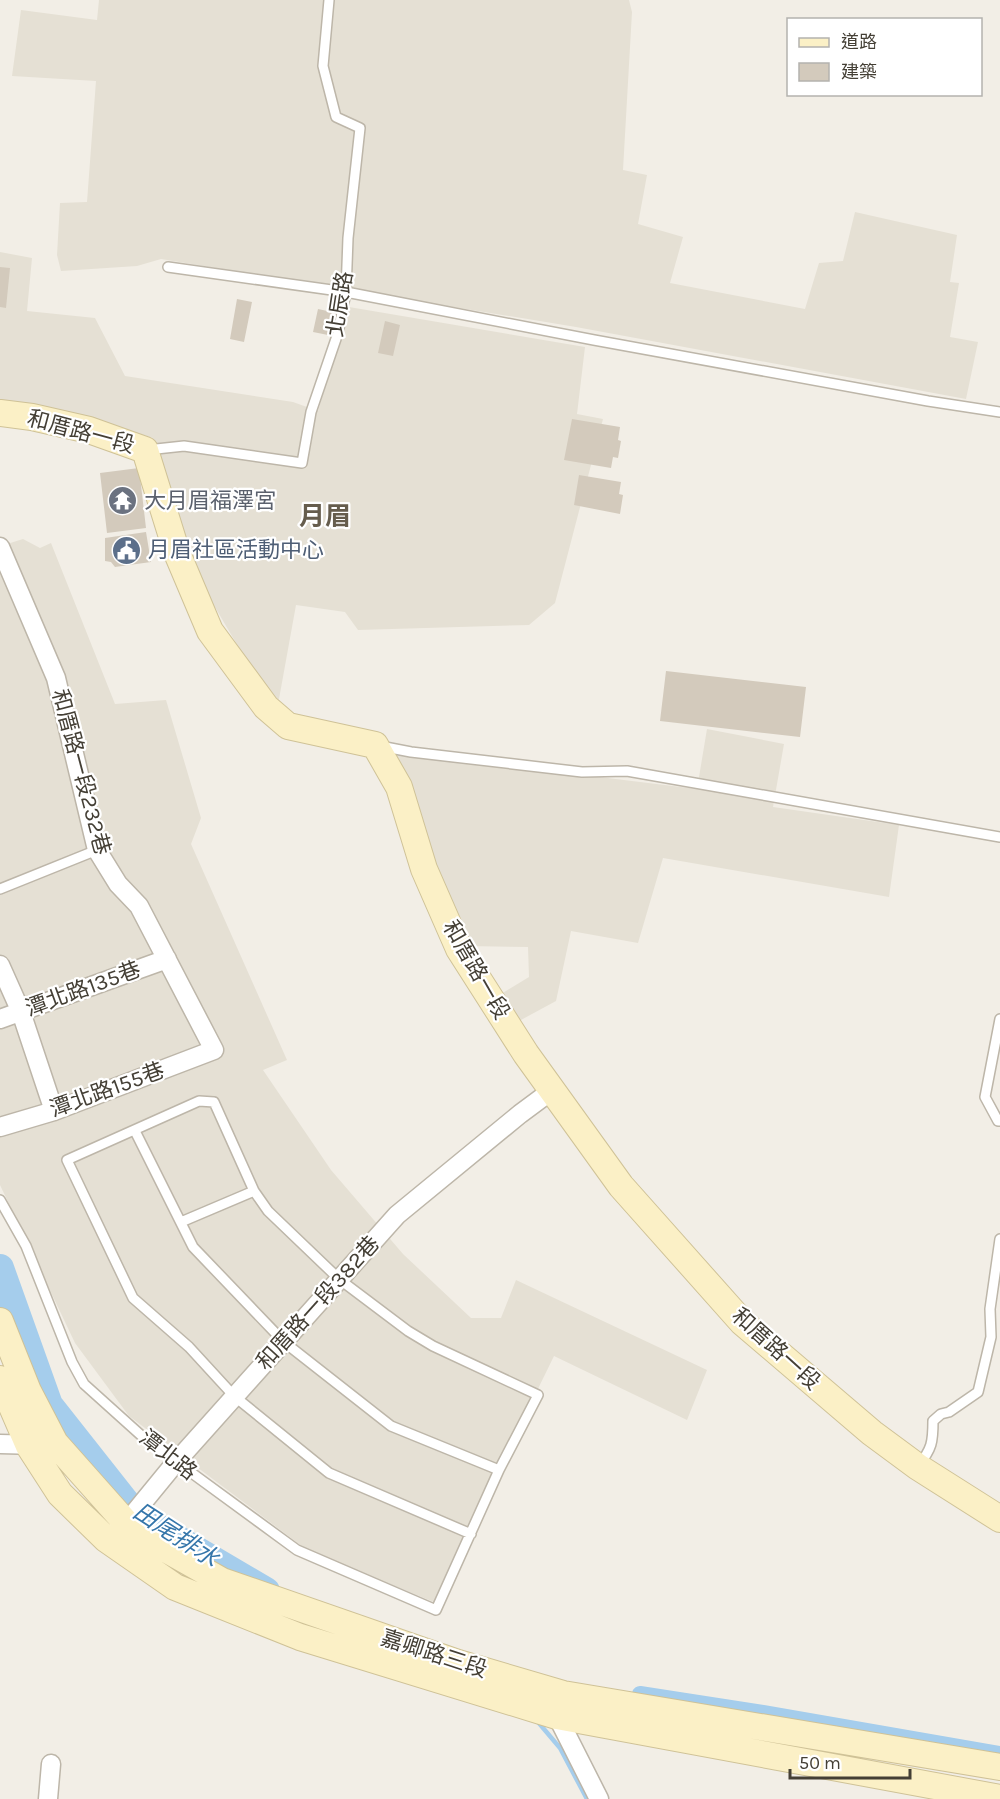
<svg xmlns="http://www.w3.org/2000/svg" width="1000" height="1799" font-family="Karla,'Noto Sans TC',sans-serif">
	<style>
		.residential { fill: #e5e0d4 }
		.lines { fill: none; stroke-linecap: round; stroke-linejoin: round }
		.stream { stroke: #a5cdec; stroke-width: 4.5 }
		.canal { stroke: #a5cdec; stroke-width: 16 }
		.river { stroke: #a5cdec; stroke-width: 28 }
		.building { fill: #d3cabc }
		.lane-casing { stroke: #bdb6a9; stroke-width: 12 }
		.street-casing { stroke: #bdb6a9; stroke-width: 21 }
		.secondary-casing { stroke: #cfc297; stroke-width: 28 }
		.lane { stroke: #fff; stroke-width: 9 }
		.street { stroke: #fff; stroke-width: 18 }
		.secondary { stroke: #fbf0c6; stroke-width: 26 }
		.labels { text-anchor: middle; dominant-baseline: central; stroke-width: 4.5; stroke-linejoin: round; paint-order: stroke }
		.street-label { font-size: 22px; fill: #443f35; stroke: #fff }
		.worship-label { font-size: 22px; fill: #5b616d; stroke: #fff; text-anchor: start }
		.service-label { font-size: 22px; fill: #4e5e75; stroke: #fff; text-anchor: start }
		.water-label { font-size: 24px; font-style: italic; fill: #3576aa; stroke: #fff }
		.quarter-label { font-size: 26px; font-weight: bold; fill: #665d4d; stroke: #fff }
	</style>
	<rect width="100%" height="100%" fill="#f2eee6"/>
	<path class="residential" d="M99,0H629L632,12L623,170L647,175L638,224L683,237L670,283L805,309L819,263L843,261L855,212L957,235L950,282L959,283L950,337L978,342L966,399L576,327L161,259L137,266L61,271L57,255L60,203L87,202L96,81L12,76L21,10L97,20Z
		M0,252L32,258L27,311L95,318L125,376L293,402L318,411L349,307L585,347L577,414L603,419L555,603L529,625L358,630L345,612L296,605L279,699L268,697L199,580L158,460L153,438L72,413L0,404Z
		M23,539L40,548L51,543L115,704L166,700L201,818L191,844L287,1060L263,1070L331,1170L403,1254L471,1318H501L516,1280L707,1370L687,1420L554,1356L434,1602L307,1550L129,1416L75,1343L0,1185V572L7,544Z
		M707,729L784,744L773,807L899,825L889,897L663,858L638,943L571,931L556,1001L508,1027L493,999L529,977L528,947L466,946L388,758L397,752L697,789Z"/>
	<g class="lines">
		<path class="stream" d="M538,1722L560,1748L587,1799"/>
		<path class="canal" d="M640,1694L763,1713L1000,1754"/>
		<path class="river" d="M0,1268L49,1405L135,1514L266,1591"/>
	</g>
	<path class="building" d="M0,267L10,268L6,308L0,307Z
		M237,299L252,302L244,342L230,339Z
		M318,309L332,312L328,335L313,332Z
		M385,321L400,325L393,356L378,353Z
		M572,419L620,427L618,440L621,441L618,458L613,457L611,468L564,460Z
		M139,468L146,528L107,533L100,473Z
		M579,475L621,482L619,494L623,495L620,514L574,505Z
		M146,532L151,562L115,567L111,562L105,561V538Z
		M666,671L806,687L800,737L660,721Z"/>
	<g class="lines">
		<defs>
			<path id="lane" d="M168,267L346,292L594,340L928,401L1000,412
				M147,450L184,446L302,463L311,412L338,333L346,292L348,238L360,128L336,117L323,66L329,0
				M380,746L411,752L582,772L627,771L1000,837
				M0,889L97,850
				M1000,1019L985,1097L998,1121H1000
				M135,1131L193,1247L284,1342L391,1426L499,1470
				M0,1200L26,1246L72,1362L84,1384L144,1438L297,1550L436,1610L499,1470L538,1395L433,1346L408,1331L339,1279L268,1211L254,1191L214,1102L199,1101L67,1160L133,1298L189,1347L234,1396L329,1473L471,1534
				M181,1222L254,1191
				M918,1466C932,1449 933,1442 933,1421L941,1414L949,1412L978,1392L991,1337L990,1309L1000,1239"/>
			<path id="street" d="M0,547L56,678L97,850L118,884L139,906L214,1050L54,1111L0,1127
				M0,965L21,1012L54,1111
				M0,1019L167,959
				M0,1444L38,1445
				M117,1530L126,1523L176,1462L397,1215L520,1114L551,1091
				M559,1709L557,1716L599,1799
				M48,1799L51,1764"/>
			<path id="secondary" d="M0,413L32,417L89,430L145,450L177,553L210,631L266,707L288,726L375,745L399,787L424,869L459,949L526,1054L621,1186L742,1322L872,1433L918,1467L1000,1519
				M0,1321L28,1391L55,1443L126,1523L137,1533L222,1581L458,1663L563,1694L1000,1767
				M0,1379L29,1446L60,1494L106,1539L175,1587L300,1637L557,1716L1000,1798"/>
		</defs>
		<use href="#lane" class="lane-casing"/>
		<use href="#street" class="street-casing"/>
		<use href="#secondary" class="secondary-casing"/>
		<use href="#lane" class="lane"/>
		<use href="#street" class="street"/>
		<use href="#secondary" class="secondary"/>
	</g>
	<defs>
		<symbol id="temple-disc" viewBox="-11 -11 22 22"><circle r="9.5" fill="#6b7280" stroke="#fff"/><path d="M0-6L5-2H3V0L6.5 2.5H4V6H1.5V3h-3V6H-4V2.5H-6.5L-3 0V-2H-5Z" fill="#fff"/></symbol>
		<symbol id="civic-disc" viewBox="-11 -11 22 22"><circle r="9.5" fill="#5c6f8a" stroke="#fff"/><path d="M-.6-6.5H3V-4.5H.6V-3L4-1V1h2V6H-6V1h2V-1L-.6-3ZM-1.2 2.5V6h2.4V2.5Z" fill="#fff"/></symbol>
	</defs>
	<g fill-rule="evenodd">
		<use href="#temple-disc" x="106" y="484" width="33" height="33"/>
		<use href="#civic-disc" x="110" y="534" width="33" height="33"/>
	</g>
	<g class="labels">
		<g class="street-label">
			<text transform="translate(340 304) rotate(-81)">北辰路</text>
			<text transform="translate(81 432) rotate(15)">和厝路一段</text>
			<text transform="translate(81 772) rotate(75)">和厝路一段232巷</text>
			<text transform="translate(476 970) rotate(60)">和厝路一段</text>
			<text transform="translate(83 989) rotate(-20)">潭北路135巷</text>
			<text transform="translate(107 1090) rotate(-20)">潭北路155巷</text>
			<text transform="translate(318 1303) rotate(-48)">和厝路一段382巷</text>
			<text transform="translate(776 1349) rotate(42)">和厝路一段</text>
			<text transform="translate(168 1455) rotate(38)">潭北路</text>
			<text transform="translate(434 1654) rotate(18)">嘉卿路三段</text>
		</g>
		<g class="worship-label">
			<text x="144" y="501">大月眉福澤宮</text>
		</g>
		<g class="service-label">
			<text x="148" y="550">月眉社區活動中心</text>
		</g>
		<g class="water-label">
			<text transform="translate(176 1535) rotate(33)">田尾排水</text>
		</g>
		<g class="quarter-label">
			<text x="325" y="516">月眉</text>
		</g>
	</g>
	<rect x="787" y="18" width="195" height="78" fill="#ffffff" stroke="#b4b2ae" stroke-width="1.5"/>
	<rect x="799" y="38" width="30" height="9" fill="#fbf0c6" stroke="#b4b2ae" stroke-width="1.5"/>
	<text x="841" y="48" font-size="18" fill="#443f35">道路</text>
	<rect x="799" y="63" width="30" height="18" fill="#d3cabc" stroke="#b4b2ae" stroke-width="1.5"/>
	<text x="841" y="78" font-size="18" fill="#443f35">建築</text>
	<path d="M790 1769v9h120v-9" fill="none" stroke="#443f35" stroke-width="3"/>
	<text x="799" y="1769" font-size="18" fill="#443f35" stroke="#ffffff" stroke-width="4.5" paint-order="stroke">50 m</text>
</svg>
